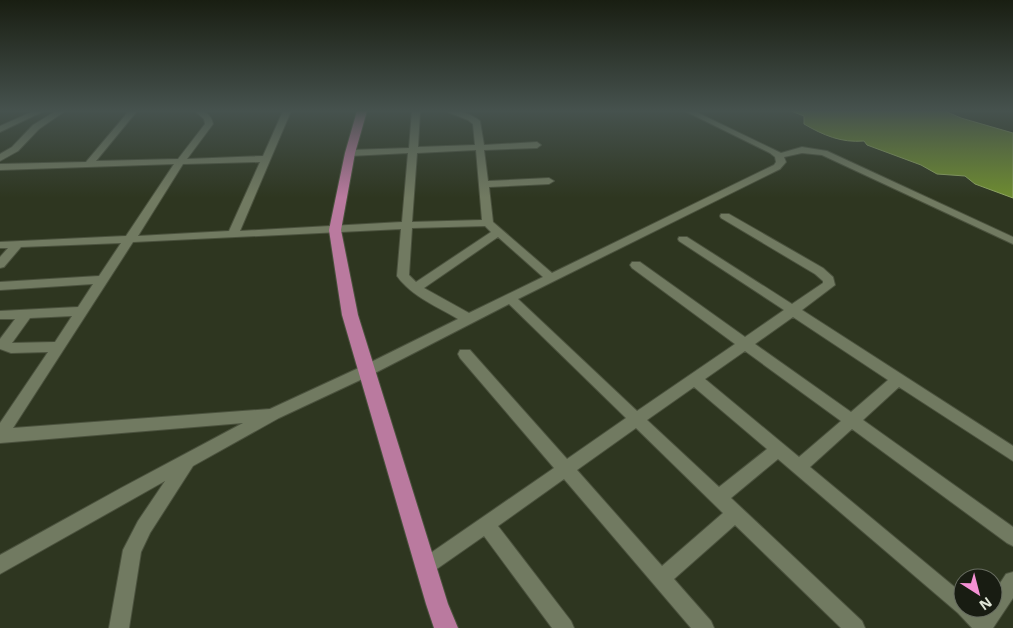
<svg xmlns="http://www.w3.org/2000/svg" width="1013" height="628" font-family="'Open Sans',sans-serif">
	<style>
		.water { fill: #6e8c30; stroke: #90a762 }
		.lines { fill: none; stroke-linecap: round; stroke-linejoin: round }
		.minor-casing { stroke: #4b523e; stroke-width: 2 }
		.major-casing { stroke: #4b523e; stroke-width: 2 }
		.minor { fill: #717a61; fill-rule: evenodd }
		.major { fill: #ba7a9f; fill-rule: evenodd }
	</style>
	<rect width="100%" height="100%" fill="#2e3620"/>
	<path class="water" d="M791,111H945L961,118L1013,133V198L975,184L965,176L937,174L921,165L867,145L864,141C841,143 823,135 804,124V116Z"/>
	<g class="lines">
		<defs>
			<path id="minor" d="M34,111H44L0,132V126Z
				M56,111H65L39,129L18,151L0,161V154L12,147L33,125Z
				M129,111H137L96,161L178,159L205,124L204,119L195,111C205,111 211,114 213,124L187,159L263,156L283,111H291L240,231L402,222L408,153L350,156L346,153L350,150L409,148L412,111H420L418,147L475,145L473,124L468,120L445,111C457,110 470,113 480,121L484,145L537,142L541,145L537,148L484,150L488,181L549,178L554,181L549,184L489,187L493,222L552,273L774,165L776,162L775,157L770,153L685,111H694L781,153L802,147L827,151L1013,237V244L822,155L802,153L784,157L786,162L780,169L518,299L637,411L735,344L632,268L630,265L632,262H640L745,337L784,310L679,241L678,239L679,237H687L792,304L823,283V281L815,274L721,218L720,216L721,214H729L823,268L833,277L835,285L802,310L1013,446V461L899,387L863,420L1013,527V546L1007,543L852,429L810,467L963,594V608H980L982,610L984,608H993V594L1006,574L1013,572V598L993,628H972L958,613L778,459L731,498L862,621L865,628H841L735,525L674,579L711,621L714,628H691L564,479L498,526L571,621L574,628H552L484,536L431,573L425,576L419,573L416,567L419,561L554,468L460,358L458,354L460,350H470L567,459L626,418L509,304L373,374L279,418L193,466L150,533L141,552L129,628H109L123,550L138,521L165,481L0,574V555L121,488L243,423L0,443V423L48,352L11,353L0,349V339L15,319H0V311L78,307L93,284L0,290V282L99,276L121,243L21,247L4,267L0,268V257L8,248H0V242L126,236L174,164L0,170V164L86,162ZM476,150L482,220L412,222L417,153ZM260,162L229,231L138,236L183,164ZM485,226L491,232L416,282L409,275L412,228ZM401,229L397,276C411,296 438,307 458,319L363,366L270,409L13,428L133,242ZM498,237L543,277L469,313L424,288ZM72,316L55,342L12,343L30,318ZM793,317L888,380L851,412L755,344ZM745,351L841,421L799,457L705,379ZM694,387L767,449L719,487L647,420ZM636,428L723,513L662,566L577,470Z"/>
			<path id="major" d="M357,111H367L355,153L341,230L358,315L448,604L458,628H434L426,604L342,315L329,230L345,153Z"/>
		</defs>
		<use href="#minor" class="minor-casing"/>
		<use href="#major" class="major-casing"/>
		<use href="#minor" class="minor"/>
		<use href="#major" class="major"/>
	</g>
	<linearGradient id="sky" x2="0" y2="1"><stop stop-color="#191e12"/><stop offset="0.56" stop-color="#46524e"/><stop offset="1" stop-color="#46524e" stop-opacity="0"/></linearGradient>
	<rect width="1013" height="198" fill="url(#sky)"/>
	<g transform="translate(978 593) rotate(144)"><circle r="24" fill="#181c12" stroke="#686d61"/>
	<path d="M0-4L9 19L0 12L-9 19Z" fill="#f491d4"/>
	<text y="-8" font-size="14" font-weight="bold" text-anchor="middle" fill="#e0e6d8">N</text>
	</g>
</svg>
